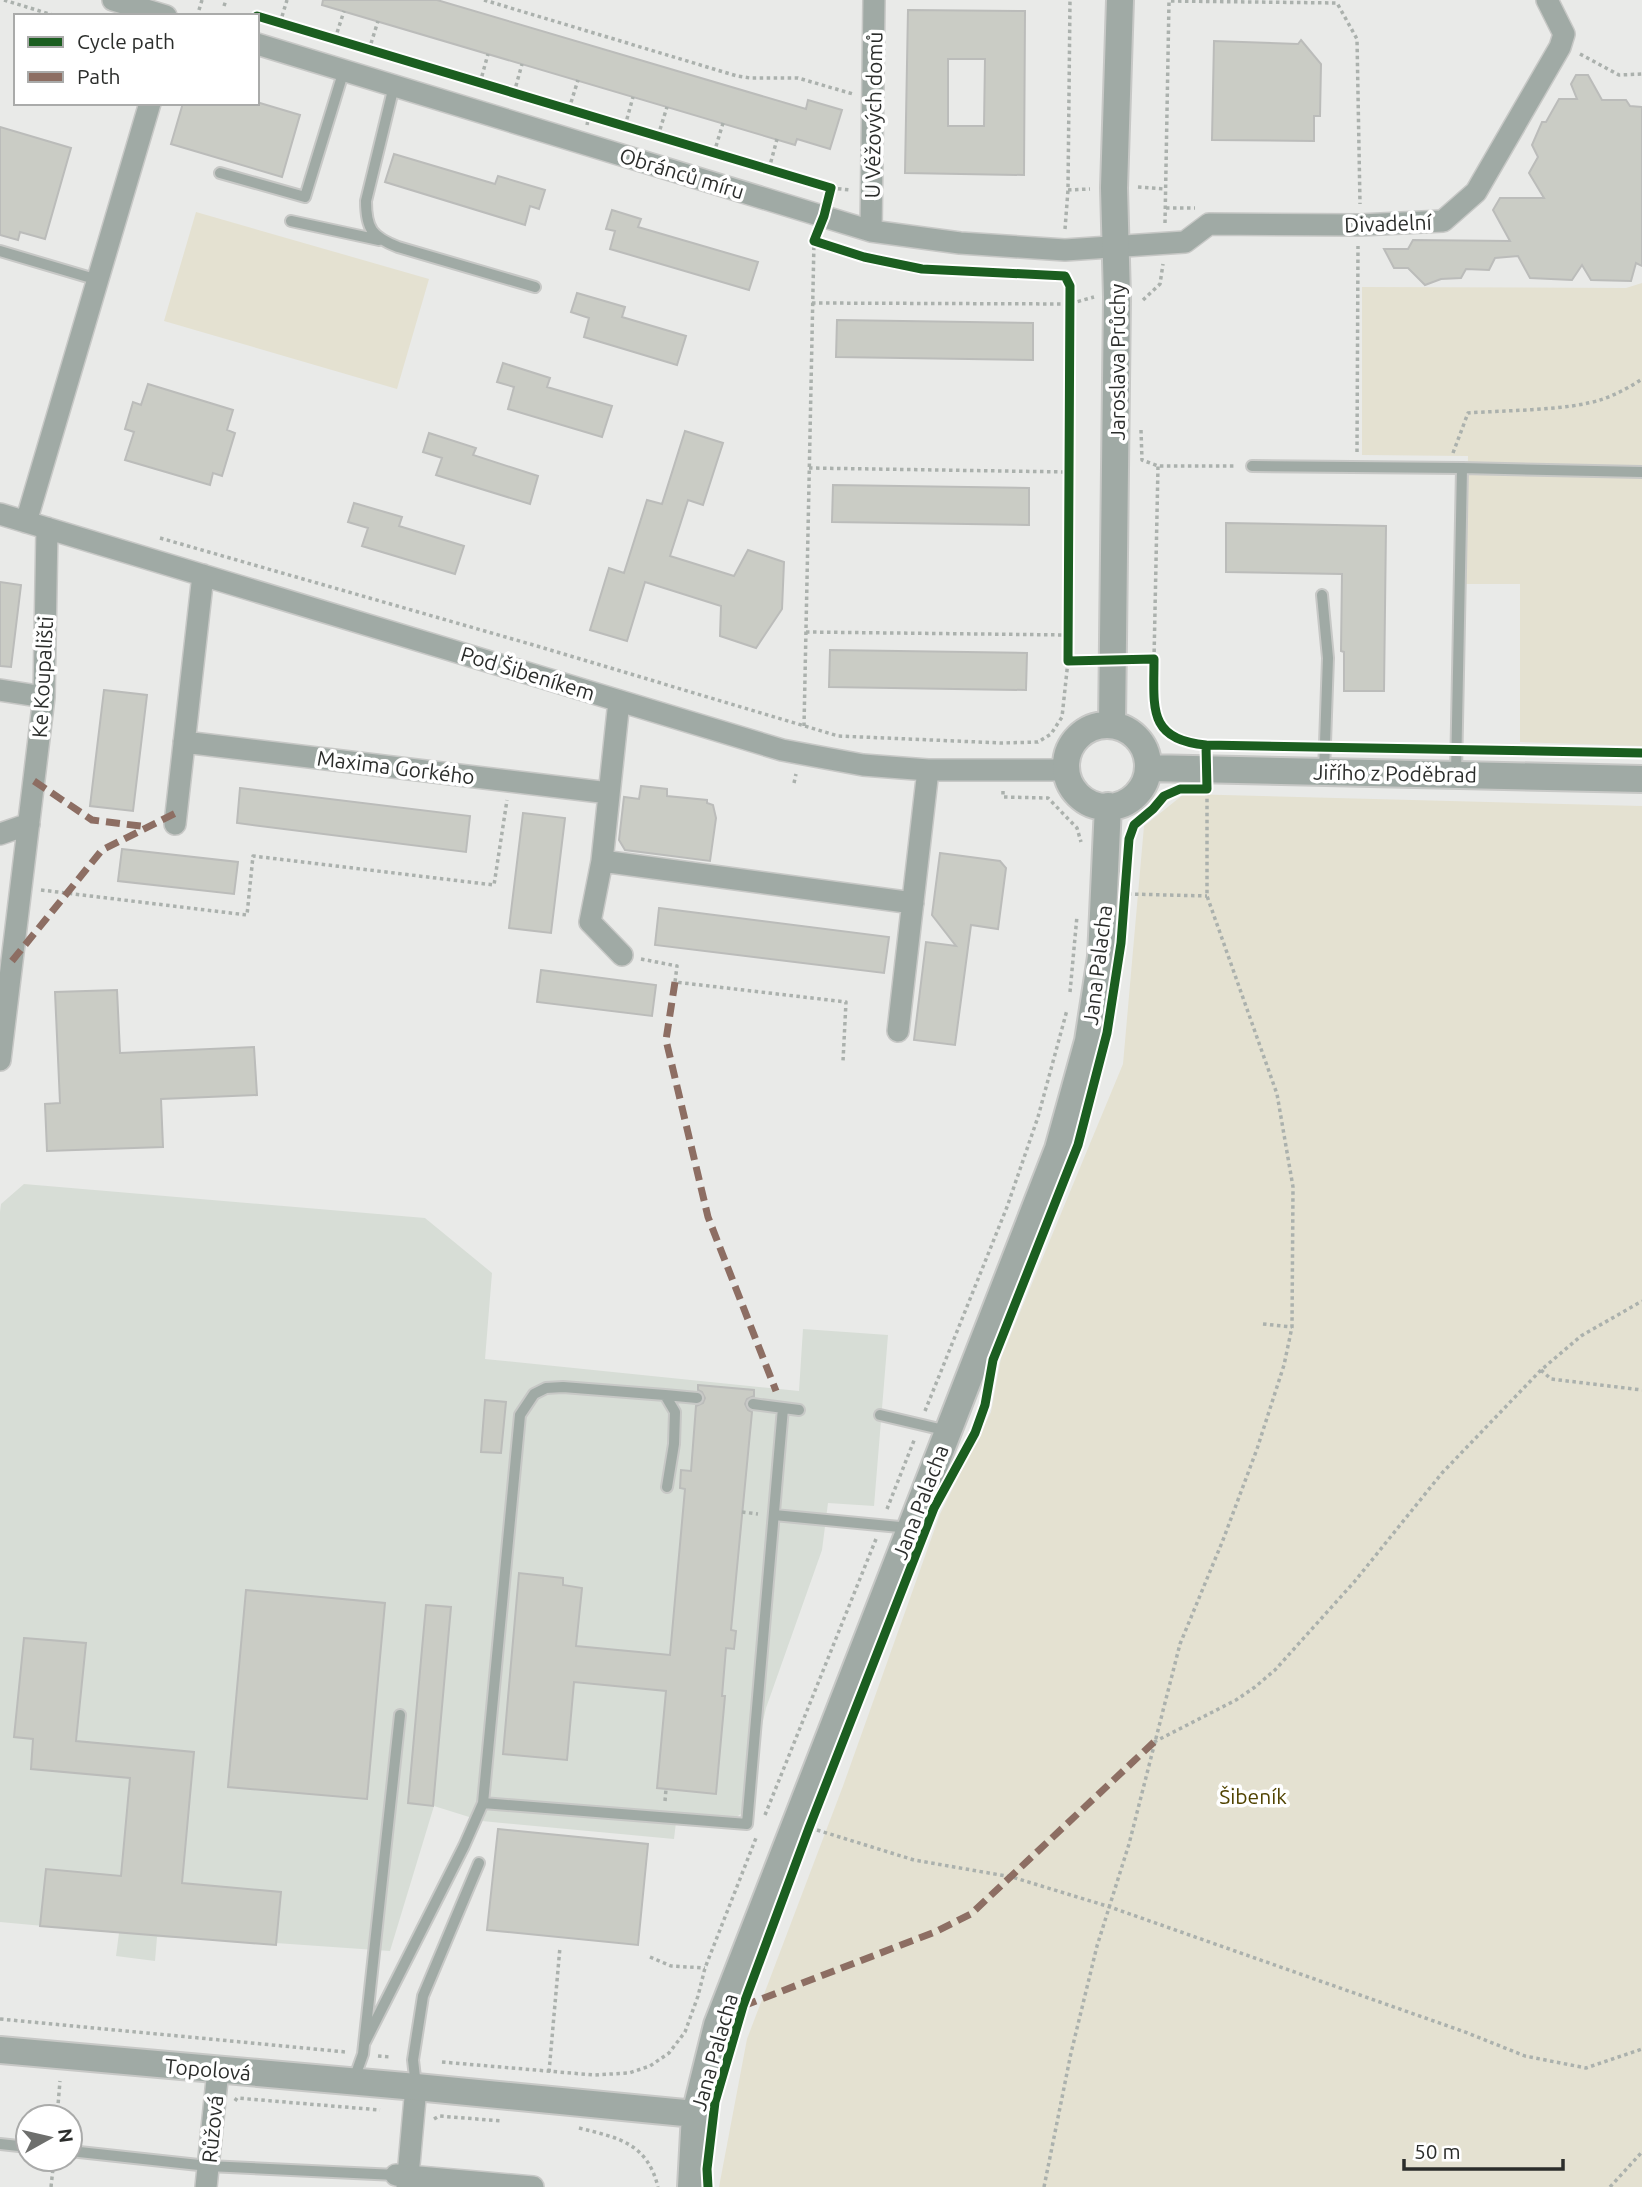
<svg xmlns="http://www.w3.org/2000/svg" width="1642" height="2187" font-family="Ubuntu,sans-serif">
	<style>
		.built { fill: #d7ddd6 }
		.green { fill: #e4e1d1 }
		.building { fill: #caccc5; stroke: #bbbcba; stroke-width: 2; fill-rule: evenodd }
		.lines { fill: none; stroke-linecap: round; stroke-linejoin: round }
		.service-casing { stroke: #c7c8c6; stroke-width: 14 }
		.minor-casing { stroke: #c7c8c6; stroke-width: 24 }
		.tertiary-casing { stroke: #c7c8c6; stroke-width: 30 }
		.path { stroke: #abb1ad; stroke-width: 3.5; stroke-dasharray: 3.5 3.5; stroke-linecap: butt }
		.service { stroke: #a0aaa5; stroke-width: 10 }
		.minor { stroke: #a0aaa5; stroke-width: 21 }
		.tertiary { stroke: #a0aaa5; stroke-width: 26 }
		.quiet { stroke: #8d6e63; stroke-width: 7; stroke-dasharray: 14 7; stroke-linecap: butt }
		.cycleway-casing { stroke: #fff; stroke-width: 13 }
		.cycleway { stroke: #1b5e20; stroke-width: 9 }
		.labels { text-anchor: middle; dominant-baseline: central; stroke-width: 7; stroke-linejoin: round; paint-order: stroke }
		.street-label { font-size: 21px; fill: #2b2d2b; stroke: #fff }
		.park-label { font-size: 21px; fill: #504300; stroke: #fff }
	</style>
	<rect width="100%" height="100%" fill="#e9eae8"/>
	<path class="built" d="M24,1184L425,1218L492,1273L485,1359L799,1391L803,1329L888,1335L874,1506L828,1503L822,1550L766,1708L742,1813L734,1819L677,1814L674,1839L482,1821L434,1806L390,1951L178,1936V1938L157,1937L155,1961L116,1956L119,1933L0,1922V1212L1,1204Z"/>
	<path class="green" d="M196,212L429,279L397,389L164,321Z
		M1642,283V746L1520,742V584H1466L1468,456L1362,455V287L1626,288Z
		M1184,794L1642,806V2187H719L747,2039L843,1786L940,1514L991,1412L1001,1358L1123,1064L1144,826Z"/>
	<path class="building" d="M323,0H437L806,109L808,100L842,110L830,149L797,139L795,145L322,5Z
		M908,10L1025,11L1024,175L905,173ZM948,59H985L984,126H948Z
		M1301,40L1321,64L1320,116H1314V141L1212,140L1214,41L1298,44Z
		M1576,75H1588L1602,100H1626L1630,106L1642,107V266L1636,263L1631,281L1591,280L1582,265L1572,280L1530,278L1518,256L1495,258L1489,270L1466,269L1461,278L1441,279L1425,285L1408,268H1394L1384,249H1408L1413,240L1510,241L1493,210L1500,198H1544L1529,173L1538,157L1532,145L1542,122H1546L1559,99H1577L1571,84Z
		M183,103H260L300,115L282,177L171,144Z
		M0,127L71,148L45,239L20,232L18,240L0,235Z
		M394,154L495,184L498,176L545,190L539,209L530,206L525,225L385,182Z
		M612,210L641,219L638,227L758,262L749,290L610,249L615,231L606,229Z
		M577,293L625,307L622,317L686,336L677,365L584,337L589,318L571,312Z
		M837,320L1033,323V360L836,357Z
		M503,363L550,378L547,387L612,406L602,437L508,409L514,387L497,382Z
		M148,384L233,410L227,430L235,433L222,476L213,473L210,485L125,460L134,432L125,429L133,402L141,405Z
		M685,431L723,443L703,505L688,500L670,556L734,576L748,550L784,562L782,609L756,648L720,636L721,606L645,582L627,641L590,630L609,568L624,573L647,500L662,504Z
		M429,433L476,448L473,455L538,476L530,504L436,475L442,458L423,452Z
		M833,485L1029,488V525L832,522Z
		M354,503L402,517L399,526L464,546L455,574L362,546L368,528L348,522Z
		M1226,523L1386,526L1384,691H1344V652L1341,651L1342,574L1226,572Z
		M0,582L21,585L11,667L0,666Z
		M830,650L1027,653L1026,690L829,687Z
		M104,690L147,695L133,811L90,806Z
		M641,786L667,789V796L707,800V803L713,805L716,818L710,861L625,850L619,840L624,797L639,799Z
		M240,788L470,816L466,852L237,823Z
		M523,813L565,818L551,933L509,928Z
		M122,849L238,862L234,894L118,881Z
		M940,853L1000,861L1006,868L998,929L971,925L955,1045L914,1040L926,942L956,946L932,915Z
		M659,908L889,937L884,973L655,945Z
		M541,970L656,985L652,1016L537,1002Z
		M117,990L120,1053L254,1047L257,1095L161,1099L163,1147L47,1151L45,1104L60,1103L55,992Z
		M698,1385L754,1390V1396L747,1399L745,1404L748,1410L752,1412L731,1630L736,1631L734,1649L726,1648L722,1696H725L716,1794L657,1788L666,1691L574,1682L567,1760L503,1754L519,1573L563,1578V1585L582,1588L576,1646L670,1655L685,1489L680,1488L681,1470L691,1471L696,1406L703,1403L705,1398L702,1392L698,1390Z
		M485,1400L506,1402L501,1453L481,1452Z
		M246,1590L385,1603L367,1799L228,1787Z
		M426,1605L451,1607L433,1806L408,1803Z
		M24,1638L86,1643L76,1741L194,1752L182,1883L281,1892L276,1945L40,1926L46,1869L121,1876L130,1778L31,1769L33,1739L14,1737Z
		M498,1829L648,1844L638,1945L487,1930Z"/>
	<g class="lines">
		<defs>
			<path id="service" d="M394,86L366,201C366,229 372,237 398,247L535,287
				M220,173L305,197L344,70
				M291,221L379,240
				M0,251L98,280
				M1252,466L1462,468
				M1322,595L1328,658L1324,772
				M1456,775L1462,468L1642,472
				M665,1395L697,1398
				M753,1404L799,1410
				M880,1415L948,1431
				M774,1515L910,1528
				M483,1803L747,1824L783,1408
				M365,2042L464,1846L483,1803L520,1415L534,1394L546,1388L563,1387L665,1395L675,1412L674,1444L667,1487
				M353,2082L363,2054L400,1715
				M416,2086L413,2060L423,1996L479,1863
				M0,2144L28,2147
				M70,2151L208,2166L396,2175"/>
			<path id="minor" d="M113,0L166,16
				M257,44L871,231L960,243L1065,250L1185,242L1209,224L1360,225L1443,221L1476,192L1560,47L1564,34L1547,0
				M871,231L874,0
				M0,514L782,750L863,765L928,770H1066
				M26,522L150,103
				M0,690L44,697
				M619,701L602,861L590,922L622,955
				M184,742L609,793
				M175,824L203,575
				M0,834L29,824
				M602,861L913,903
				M898,1031L928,770
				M0,1060L44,697L47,528
				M396,2175L533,2187
				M206,2187L218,2070
				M407,2187L416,2087"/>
			<path id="tertiary" d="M1112,725L1117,297L1114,188L1120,0
				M1066 766a41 41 0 1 1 82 0a41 41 0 1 1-82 0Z
				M1148,768L1642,779
				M0,2050L416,2087L695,2114
				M691,2187L695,2114L717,2025L1058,1149L1088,1041L1101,957L1108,806"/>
		</defs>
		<use href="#service" class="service-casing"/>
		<use href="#minor" class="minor-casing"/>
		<use href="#tertiary" class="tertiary-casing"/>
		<path class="path" d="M4,0L56,16
			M484,0L737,76L750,78H798L853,94
			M224,6L226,0
			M199,10L202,0
			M280,23L287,0
			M335,39L344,11
			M369,50L378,21
			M1580,54L1619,75L1642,74
			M480,83L488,54
			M514,93L522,64
			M569,109L578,80
			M587,125L589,115
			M625,126L633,97
			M658,136L667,107
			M714,153L723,123
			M769,169L777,139
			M1138,187L1164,189
			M831,188L850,190
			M1068,190L1090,189
			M1166,208H1195
			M1165,223L1169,1L1337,3L1357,39L1360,204
			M1065,229L1068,190L1070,0
			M1143,300L1160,284L1163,264
			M812,303L1069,304L1094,297
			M1141,430L1142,460L1158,466H1236
			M1357,452L1358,246
			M1453,453L1468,413C1507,410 1568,411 1603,399C1617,394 1630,387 1642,379
			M809,468L1068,472
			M160,538L537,646L838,736L1002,743L1038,742L1051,734L1062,717L1068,661
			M806,632L1068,635
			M1154,659L1158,466
			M804,726L814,241
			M794,783L796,774
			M1003,791V797L1048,798L1077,828L1081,842
			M41,890L247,915L253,856L494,885L507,800
			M1128,894L1207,896
			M641,959L677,966L675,982L846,1002L843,1061
			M1070,992L1077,916
			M1263,1324L1292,1327
			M1541,1370L1551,1379L1642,1390
			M925,1411L1007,1207L1038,1117L1067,1010
			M887,1509L915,1438
			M742,1512L758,1514
			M1154,1742L1236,1700L1255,1687L1275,1670L1355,1581L1442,1473L1541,1370L1581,1336L1642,1301
			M665,1801L666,1789
			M765,1815L876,1539
			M817,1830L914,1860L1012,1877L1110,1907L1465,2032L1525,2056L1586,2068L1642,2049
			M650,1957L671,1966L705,1968
			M0,2019L346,2052
			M378,2056L390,2057
			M442,2062L594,2075L629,2073L650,2066L669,2053L685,2032L698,1996L705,1968L756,1838
			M549,2072L560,1947
			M235,2101L237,2098L380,2110
			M57,2117L60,2081
			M434,2119L439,2116L502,2121
			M579,2128C619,2138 647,2143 658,2187
			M51,2187L54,2159
			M1044,2187L1071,2053L1097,1946L1129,1844L1180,1644L1223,1540L1257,1449L1284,1365L1292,1327L1293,1187L1277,1094L1207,896V791
			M1610,2187L1642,2152"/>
		<use href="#service" class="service"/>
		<use href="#minor" class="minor"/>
		<use href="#tertiary" class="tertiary"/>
		<path class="quiet" d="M34,781L92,820L148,827
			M12,961L102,850L176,813
			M675,982L666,1040L708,1217L776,1391
			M743,2006L935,1932L971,1914L1154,1742"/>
		<defs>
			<path id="cycleway" d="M257,16L831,188L824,216L814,241L864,257L922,269L1065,276L1070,286L1068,661L1154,659C1154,707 1147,740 1206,745
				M708,2187L707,2169L715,2102L743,2006L809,1828L934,1508L975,1433L985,1405L993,1360L1078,1145L1107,1033L1121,943L1129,839L1134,825L1153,809L1164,796L1180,789H1207L1206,745L1642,753"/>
		</defs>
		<use href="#cycleway" class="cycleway-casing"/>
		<use href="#cycleway" class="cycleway"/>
	</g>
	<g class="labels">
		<g class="street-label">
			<text transform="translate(873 115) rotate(-89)">U Věžových domů</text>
			<text transform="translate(682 173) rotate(17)">Obránců míru</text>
			<text transform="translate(1388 223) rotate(-2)">Divadelní</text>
			<text transform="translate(1117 362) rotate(-90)">Jaroslava Průchy</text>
			<text transform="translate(528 673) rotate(17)">Pod Šibeníkem</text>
			<text transform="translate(42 677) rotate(-87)">Ke Koupališti</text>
			<text transform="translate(396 767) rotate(7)">Maxima Gorkého</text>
			<text transform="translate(1395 773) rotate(1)">Jiřího z Poděbrad</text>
			<text transform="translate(1097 965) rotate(-83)">Jana Palacha</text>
			<text transform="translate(920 1502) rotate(-69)">Jana Palacha</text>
			<text transform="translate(714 2052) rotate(-74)">Jana Palacha</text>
			<text transform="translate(208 2069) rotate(5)">Topolová</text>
			<text transform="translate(212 2129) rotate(-84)">Růžová</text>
		</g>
		<g class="park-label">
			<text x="1253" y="1796">Šibeník</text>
		</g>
	</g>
	<rect x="14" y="14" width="245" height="91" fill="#ffffff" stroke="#aaabaa" stroke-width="2"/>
	<rect x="28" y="37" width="35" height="10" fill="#1b5e20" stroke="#aaabaa" stroke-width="2"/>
	<text x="77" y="49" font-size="21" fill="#2b2d2b">Cycle path</text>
	<rect x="28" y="72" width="35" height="10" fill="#8d6e63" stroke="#aaabaa" stroke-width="2"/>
	<text x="77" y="84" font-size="21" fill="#2b2d2b">Path</text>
	<g transform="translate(49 2138) rotate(82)"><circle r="33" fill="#ffffff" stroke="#aaabaa" stroke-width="2"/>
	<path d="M0-5L12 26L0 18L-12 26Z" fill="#6e6f6d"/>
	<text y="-10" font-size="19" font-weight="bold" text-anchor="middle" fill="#2b2d2b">N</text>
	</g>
	<path d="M1404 2159v10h159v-10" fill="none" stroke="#2b2d2b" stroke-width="3.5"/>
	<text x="1414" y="2159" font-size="21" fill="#2b2d2b" stroke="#ffffff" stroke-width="5" paint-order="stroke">50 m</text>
</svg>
